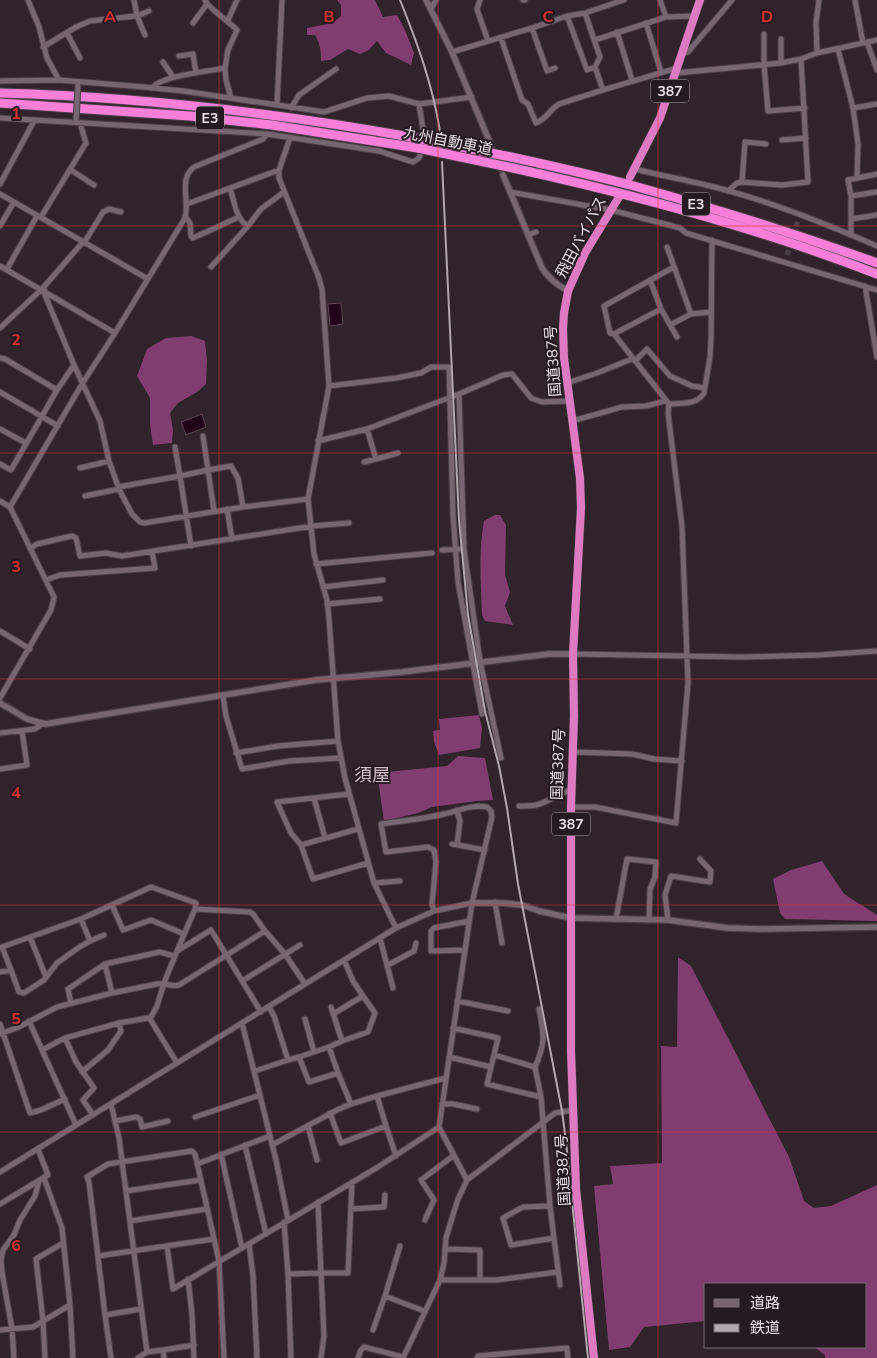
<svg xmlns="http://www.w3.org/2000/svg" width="877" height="1358" font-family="'Nunito Sans','Noto Sans JP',sans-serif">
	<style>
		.forest { fill: #823d70 }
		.water { fill: #210119; stroke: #5e4457 }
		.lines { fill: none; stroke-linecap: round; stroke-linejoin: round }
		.minor-tunnel { stroke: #4c4048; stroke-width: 5; stroke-dasharray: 5 2.5; stroke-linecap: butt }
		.tertiary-tunnel { stroke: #4c4048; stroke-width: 5.5; stroke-dasharray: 5.5 3; stroke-linecap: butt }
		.minor-casing { stroke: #4b3f48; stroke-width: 7 }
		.tertiary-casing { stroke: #4b3f48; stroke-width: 8 }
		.trunk-casing { stroke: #4b3f48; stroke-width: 9 }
		.motorway-casing { stroke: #4b3f48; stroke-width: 11 }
		.minor { stroke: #766671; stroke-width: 5 }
		.tertiary { stroke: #766671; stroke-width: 5.5 }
		.trunk { stroke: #de7ac2; stroke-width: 8 }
		.motorway { stroke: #f87fd7; stroke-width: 9 }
		.rail { stroke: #b2a7ae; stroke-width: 2 }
		.minor-bridge-casing { stroke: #4b3f48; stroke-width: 7; stroke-linecap: butt }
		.motorway-bridge-casing { stroke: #4b3f48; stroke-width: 11; stroke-linecap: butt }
		.minor-bridge { stroke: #766671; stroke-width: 5 }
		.motorway-bridge { stroke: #f87fd7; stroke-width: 9 }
		.grid { fill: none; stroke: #d73132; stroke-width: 1; stroke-opacity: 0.55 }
		.labels { text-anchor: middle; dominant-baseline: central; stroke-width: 4; stroke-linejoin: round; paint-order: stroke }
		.shield { fill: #261a22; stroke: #b0a6ad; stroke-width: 1 }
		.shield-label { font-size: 14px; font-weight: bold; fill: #ebe2e8 }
		.street-label { font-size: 15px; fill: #ebe2e8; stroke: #261a22 }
		.quarter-label { font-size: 18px; fill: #d1bfcb; stroke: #261a22 }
		.grid-label { font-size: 16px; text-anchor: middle; font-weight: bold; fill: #d73132; stroke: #261a22; stroke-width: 4; stroke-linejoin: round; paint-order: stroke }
	</style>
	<rect width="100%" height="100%" fill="#30232c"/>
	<path class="forest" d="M337,0H375L383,17L397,15L405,30L414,53L411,65L386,53L377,41L369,50L360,54L348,49L330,60L321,61C321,50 320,44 315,35H307V28L333,23L341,16V5Z
		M191,336L205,341L207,361L206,384L197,392L178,403L170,413L173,430L172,443L153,445L150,424V398L137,376L147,349L166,338Z
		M495,515H500L506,525L505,575L510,592L505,606L513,625L485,621L482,615C481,584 478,553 484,521Z
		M479,715L482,728L480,748L439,755L434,742L433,731L440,730L439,719Z
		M458,756L485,758L493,800L476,801L432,807L418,813L384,821L377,773L447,766Z
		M822,861L844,894L877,915V921L785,919L780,913L773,879L791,870Z
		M678,957L691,966L789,1157L804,1201L814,1208L831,1206L877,1185V1358H825V1355L814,1347H866V1284H706V1321L644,1327L630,1347L609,1350L594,1186L613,1184L610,1166L662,1163L661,1046L677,1047Z"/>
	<path class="water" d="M341,303L343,324L330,326L328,304Z
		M202,414L206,427L186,435L181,422Z"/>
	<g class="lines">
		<path class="minor-tunnel" d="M787,255L798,220"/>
		<path class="tertiary-tunnel" d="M491,145L503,175"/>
		<defs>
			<path id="minor" d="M28,0L39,27L47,58L59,80
				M134,0L137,16L149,11
				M205,0C208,8 230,22 237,30L228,50L225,68
				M480,0L477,9L488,41
				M523,0H525
				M660,0L666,17L694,16
				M855,0L863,43
				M431,9L436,0
				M585,13L624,0
				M137,16L145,35
				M567,16L587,70L595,67
				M228,20L237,0
				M193,23L207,4
				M646,23L661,72
				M532,28L547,71L555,68
				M617,32L632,80
				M67,33L80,58
				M764,34V65L768,111L805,108
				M501,38L522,100L528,104L536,123C548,118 549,110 559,104L603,90
				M595,40L666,17
				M867,42L877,70
				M43,47L76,27L90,21L136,16
				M838,49L853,108L858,144L857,177
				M452,52L532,28L567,16L585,13L600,57L595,67L603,90L677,68
				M817,53L816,22L819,0
				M682,54L688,52L732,0
				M179,56L193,54L196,73
				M163,62L173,77
				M781,63V39
				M676,73L781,63L801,59L817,53L877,40
				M0,81L59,80L144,87L183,91L324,112L367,98L389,96L419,104L472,97
				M152,88C160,76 210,71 225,68L226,80L231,98
				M419,104L423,129
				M277,105L282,0
				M291,108L299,95L336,69
				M853,108L877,104
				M0,118L267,134L379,151L413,162L419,158L421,153
				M290,138L279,170V178L319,278L322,289L329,386L308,499L314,554L327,600L329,619L338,741L345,778L374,883L396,928
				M782,140L806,138
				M635,169C666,177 698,182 729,191C780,205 829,225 877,246
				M71,170L94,185
				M742,182L745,142L766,144
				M0,184L34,121
				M230,188C234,200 236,220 248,226L261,209L284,192
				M728,191L737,183L742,182L782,185L808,182L801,59
				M510,192L611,210L680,228L686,233L877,290
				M0,194L148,279
				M851,196L877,192
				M187,204L279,170
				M185,216L190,223L191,236L193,238L239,217
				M41,217L86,143L80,123
				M851,219V196L848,180L877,174
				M0,226L14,202
				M851,234V219L877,215
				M528,235L536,232
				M84,243L103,212L109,209L121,212
				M667,247L691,314
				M0,266L115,333
				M211,267L248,226
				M7,269L37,216
				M865,286L877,357
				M45,291V295L74,365L100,421L109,461L119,489L132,514L140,522L144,523L243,507L308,499
				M661,309L677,337
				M670,325L691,314L711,312
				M0,328L42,289L83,242
				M614,334L610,333L604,306L674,267
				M1,358L5,359L57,390
				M635,361L647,349L670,376L692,386L705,388
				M567,383L597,373L632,359
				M329,386L396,378L421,373L431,367H449L453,515L458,582L482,714
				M0,392L58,426
				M459,394L464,549L480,661L501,758
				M669,404C682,403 697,405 704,393L710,357L711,340L712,240
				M572,421L622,407L646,406L665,401
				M0,429L26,443
				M367,429L376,459L398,453
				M203,436L208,470L231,466L238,478L243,507
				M318,441L367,429L459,394L503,375L512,374L531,398L542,402L570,401
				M175,447L180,476L208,470L214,511
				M364,462L376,459
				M0,464L11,470L57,390L74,365
				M80,468L109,461
				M118,487L180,476L191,546
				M85,496L119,489
				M0,501L10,507L54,597L51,610L0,698
				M10,507L82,384L115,333L185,218C190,200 178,179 194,167L263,139L267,134
				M227,509L232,539
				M31,548L37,544L72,536L76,538L80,556L106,553L122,556L312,526L349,523
				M442,550L464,549
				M316,564L432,553
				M46,580L60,575L155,568L152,552
				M323,587L383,580
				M327,604L380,599
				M0,631L30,649
				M573,654L741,657L819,655L877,651
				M223,696L226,716L242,769L289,761L341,758
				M0,733L35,729L43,723
				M572,752L632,754L654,759L682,761
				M236,753L278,746L338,741
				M0,769L27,765L22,731
				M349,794L277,802L291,833L301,845L313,879L368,863
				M314,798L325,838
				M519,806C524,806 531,806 536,805C549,802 559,793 571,790
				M571,807H595L676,823L688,683L682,526L668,413L669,404L614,334L661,309L650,280
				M452,844L485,850
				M301,845L358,829
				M457,845L460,821L457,810
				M374,883L400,881
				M495,902L502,943
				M112,905L123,930L151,920L184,934
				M195,909L250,912L253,914L265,931L285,954L305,984
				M81,919L90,941L104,935
				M616,919L627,859L656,862L655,877L650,889L649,920
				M668,920L665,895L671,876L710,882L711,871L700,859
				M30,937L46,977
				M380,938L393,988
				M465,950L431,951V931L434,928L469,921
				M344,960L353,981L363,996
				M388,965L414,951L416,943
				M11,970L2,947L81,919L151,887L196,903L195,909L177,951
				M0,972L11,970L19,992L24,993L44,980L57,963L78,948L90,941
				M242,981L300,945
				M112,993L157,984C165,983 172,987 179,985L265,931
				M457,1001L508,1011
				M71,1003L68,989L105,964L160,952L174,956
				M333,1014L363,996L375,1013L368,1032L342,1041
				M29,1021L42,1050L65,1038L119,1023
				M242,1023L276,1160L288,1220
				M0,1024L30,1113L41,1110L65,1099
				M453,1028L498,1038L494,1055
				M0,1034L19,1027L57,1007L112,993L105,964
				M65,1038L76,1062L94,1088L83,1100L93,1115
				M329,1047L342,1041L331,1007
				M42,1050L76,1125
				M314,1052L329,1047L338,1073
				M299,1057L314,1052L305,1019
				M449,1057L491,1067
				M177,1063L150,1019L157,1006L164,983L177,951L211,930L261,1012
				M535,1067C546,1042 544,1035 539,1009
				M255,1071L288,1060L274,1016L269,1007
				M82,1072L108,1050L121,1031L119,1023L148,1018L150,1019
				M377,1096L446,1078
				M541,1097L487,1084L494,1055L535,1067L541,1097L550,1206L523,1207L503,1218L511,1245L554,1238L560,1285
				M111,1104L119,1138L147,1352L138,1358
				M351,1104L377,1096L386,1126
				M442,1104H453L477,1109
				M330,1113L341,1143L386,1126L396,1156
				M195,1117L260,1095
				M115,1121L136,1117L140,1119L142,1127L168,1121
				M308,1126L317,1160
				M439,1127L467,1180
				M245,1145L266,1234
				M272,1145L337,1110L351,1104L338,1073L309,1082L299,1057L288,1060
				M221,1154L242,1248
				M197,1164L270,1136
				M0,1172L396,928L434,911L472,903
				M126,1191L200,1180
				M0,1204L48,1175L38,1149
				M550,1206L554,1238
				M351,1209L384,1207L385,1195
				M425,1220L434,1200L421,1180L453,1156
				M130,1221L207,1209
				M284,1222L288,1274
				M249,1244L253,1275L257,1358
				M167,1246L173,1289L378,1167L439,1127L472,903L492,817L491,811L487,807C474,804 457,811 444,814C424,819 402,821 381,824L386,852L428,847L434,850L436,862L432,904L434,911
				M400,1246L385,1296L424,1311
				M445,1249L480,1250V1280
				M98,1256L214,1239
				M2,1272L12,1329L14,1358
				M0,1273L2,1272L1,1260L3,1250L14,1235L20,1220L35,1196L39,1181
				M188,1279L192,1314L194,1358
				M440,1280H497L558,1272
				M70,1305L73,1358
				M141,1309L105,1315L89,1182L87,1177L108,1164L192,1151L195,1154L219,1261L224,1358
				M105,1315L111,1358
				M0,1330L33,1327L70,1305L62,1228L44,1178
				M373,1330L385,1296
				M163,1350L194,1345
				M147,1352L163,1350L164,1358
				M45,1358L43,1321L36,1259L63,1243
				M291,1358L288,1274L321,1273L318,1202
				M321,1358L324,1336L321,1273H348L352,1182
				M358,1358L361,1350L364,1347L403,1357
				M403,1358L440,1280L444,1263L446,1238L452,1218L458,1199L467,1180L555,1113L574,1110
				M477,1358L478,1356L567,1348L568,1358"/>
			<path id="tertiary" d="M426,0L452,52L491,145
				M503,175L542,268C549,279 557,285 568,291
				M0,703L27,719L45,724L316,680L402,672L549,654H573
				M472,903H503L522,905L539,911L571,918L668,920L728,928L762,929L877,927"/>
			<path id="trunk" d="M630,177L660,118L700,0
				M594,1358L576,1189L571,1051V807L574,716L573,654L581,508L580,478L564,358L563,329L564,313L568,291L585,253L619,197"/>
			<path id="motorway" d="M0,93C140,97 279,113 416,138
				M0,103L190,116L272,125L418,148
				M511,157C552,166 593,175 634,186C716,209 797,234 877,263
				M513,168C636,195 759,228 877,274"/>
		</defs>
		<use href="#minor" class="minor-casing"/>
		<use href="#tertiary" class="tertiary-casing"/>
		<use href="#trunk" class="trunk-casing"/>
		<use href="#motorway" class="motorway-casing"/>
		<use href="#minor" class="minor"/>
		<use href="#tertiary" class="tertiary"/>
		<use href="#trunk" class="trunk"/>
		<use href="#motorway" class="motorway"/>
		<path class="rail" d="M400,0C418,45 432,83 440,131
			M442,162L459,520L468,615L485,711L499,766L507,808L518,884L562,1111L566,1142L588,1358"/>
		<defs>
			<path id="minor-bridge" d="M76,121L78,85"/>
			<path id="motorway-bridge" d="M416,138L511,157
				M418,148L513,168"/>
		</defs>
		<use href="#minor-bridge" class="minor-bridge-casing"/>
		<use href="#motorway-bridge" class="motorway-bridge-casing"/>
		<use href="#minor-bridge" class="minor-bridge"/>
		<use href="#motorway-bridge" class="motorway-bridge"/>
	</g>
	<path class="grid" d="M219,0V1358M438,0V1358M658,0V1358M0,226H877M0,453H877M0,679H877M0,905H877M0,1132H877"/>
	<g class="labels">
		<g class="shield">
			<rect x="651" y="79.5" width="38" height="23" rx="4"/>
			<rect x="196" y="106.5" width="28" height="23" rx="4"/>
			<rect x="682" y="192.5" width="28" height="23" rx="4"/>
			<rect x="552" y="812.5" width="38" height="23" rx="4"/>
		</g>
		<g class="shield-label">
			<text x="670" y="91">387</text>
			<text x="210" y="118">E3</text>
			<text x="696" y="204">E3</text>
			<text x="571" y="824">387</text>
		</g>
		<g class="street-label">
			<text transform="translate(448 141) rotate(11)">九州自動車道</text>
			<text transform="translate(581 237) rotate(-62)">飛田バイパス</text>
			<text transform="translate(553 361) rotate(-94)">国道387号</text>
			<text transform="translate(558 764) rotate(-88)">国道387号</text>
			<text transform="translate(563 1170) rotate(-93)">国道387号</text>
		</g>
		<g class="quarter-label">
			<text x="372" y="775">須屋</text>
		</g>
	</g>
	<g class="grid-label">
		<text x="110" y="22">A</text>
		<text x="329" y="22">B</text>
		<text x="548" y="22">C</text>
		<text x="767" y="22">D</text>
		<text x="16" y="119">1</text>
		<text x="16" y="345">2</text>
		<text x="16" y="572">3</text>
		<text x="16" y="798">4</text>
		<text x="16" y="1024">5</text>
		<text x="16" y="1251">6</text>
	</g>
	<rect x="704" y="1283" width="162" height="65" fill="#261a22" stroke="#756a71"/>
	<rect x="714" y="1299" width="25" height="8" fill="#766671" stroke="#756a71"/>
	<text x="750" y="1308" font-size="15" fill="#ebe2e8">道路</text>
	<rect x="714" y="1324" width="25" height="8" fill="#b2a7ae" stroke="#756a71"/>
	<text x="750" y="1333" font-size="15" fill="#ebe2e8">鉄道</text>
</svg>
